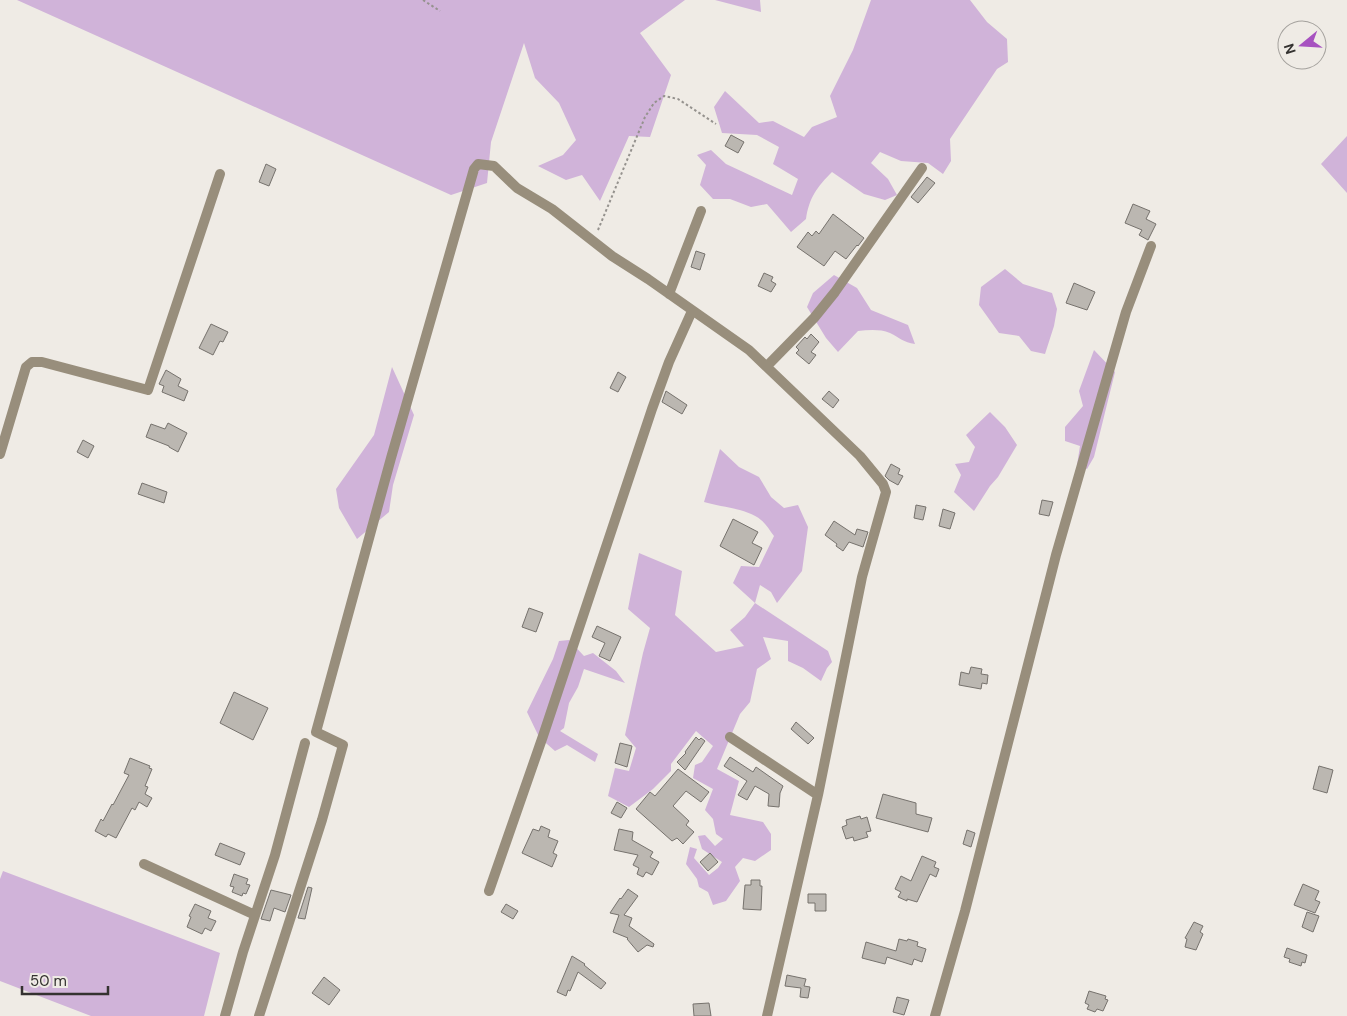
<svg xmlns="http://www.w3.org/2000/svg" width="1347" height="1016" font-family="'DM Sans',sans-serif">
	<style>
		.green { fill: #d0b3d9 }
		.building { fill: #bbb7b1; stroke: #76726d }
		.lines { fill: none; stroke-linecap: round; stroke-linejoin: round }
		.path { stroke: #95928e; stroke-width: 2; stroke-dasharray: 2.5 2.5; stroke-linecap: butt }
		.minor { stroke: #988e7c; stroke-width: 10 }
	</style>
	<rect width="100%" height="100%" fill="#efebe5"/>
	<path class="green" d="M17,0H685L640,33L671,75L650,137L629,136L600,201L582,175L566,180L538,166L563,155L576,140L559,103L535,78L524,43L491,142L487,183L451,195Z
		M715,0H760L761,12Z
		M871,0H970L987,22L1007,39L1008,62L997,69L950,139L951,161L943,174L928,163L901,161L880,152L871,163L888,179L897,195L885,200L864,194L832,172C817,187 809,198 806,219L791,232L767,204L751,207L730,199H713L700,185L706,165L697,155L711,150L726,164L792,195L798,179L773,164L779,147L757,135L722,133L714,107L725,91L759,123L773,121L804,137L812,127L837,117L830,96L853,50Z
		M1347,136V193L1321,164Z
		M1005,269L1023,284L1052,293L1057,309L1054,326L1045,354L1031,351L1019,336L999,333L979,305L981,287Z
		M834,275L857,288L871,310L908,325L915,344C903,342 900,338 890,333C880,329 869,330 858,331L838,352L826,338L807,307L813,293Z
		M1094,350L1115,372L1094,457L1087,469L1077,465L1080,446L1065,441V427L1083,406L1079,391Z
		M392,367L414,415L393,485L389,512L357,539L339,508L336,489L374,435Z
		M990,412L1005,427L1017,445L998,477L990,486L974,511L954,492L961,475L955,464L969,462L975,447L966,435Z
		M720,449L739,467L759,477L771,497L784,508L798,505L808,527L802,571L777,603L771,592L760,585L755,603L828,651L832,662L827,668L821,681L803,668L788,661V641L763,637L771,659L757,669L750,702L740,714L717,769L739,781L730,815L763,822L771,834V850L755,861L743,858L735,867L740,881L726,901L713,905L708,892L699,887L697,879L686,864L690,847L697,849L694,858L709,875L718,868L722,862L702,849L698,836L705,835L715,846L723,839L716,834L713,819L705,810L713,789L693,778L695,765L702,762L713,746L696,731L671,764V771L653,789L629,807L608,796L615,768L629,771L636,748L625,735L643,653L650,628L628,609L639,553L682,571L675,615L716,652L744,646L730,630L745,617L755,603L733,583L741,566L759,567L774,536C770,531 766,524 761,520C749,509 721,507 704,502Z
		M569,640L584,656L593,653L616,671L625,683L584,669L578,687L569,703L564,728L560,731L598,754L595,762L567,745L555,751L539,737L527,712L553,659L559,641Z
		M3,871L220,953L204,1016H91L0,981V879Z"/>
	<path class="building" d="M731,135L744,142L738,153L725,146Z
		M266,164L276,169L269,186L259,182Z
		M927,177L935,183L918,203L911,197Z
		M1133,204L1150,211L1146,219L1156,224L1148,240L1139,235L1142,230L1125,223Z
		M833,214L864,238L858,246L857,245L846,259L835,251L824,266L797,247L808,232L812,236L816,231L819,234Z
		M696,251L705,254L700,270L691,267Z
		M764,273L773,277L771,281L776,284L771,292L758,286Z
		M1074,283L1095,292L1087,310L1066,303Z
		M211,324L228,332L223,342L220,341L213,355L199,348Z
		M811,334L819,342L811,352L816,355L809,364L796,353L799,350L796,347L805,337L807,339Z
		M166,370L181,379L178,386L188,391L184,401L162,392L164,386L159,384Z
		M618,372L626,377L618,392L610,388Z
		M666,391L687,405L682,414L662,402Z
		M829,391L839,400L833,408L822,399Z
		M168,423L187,433L178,452L169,447V446L146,437L151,424L165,429Z
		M83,440L94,446L88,458L77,452Z
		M891,464L900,469L898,474L903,476L898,485L889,480L885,476Z
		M142,483L167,492L164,503L138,494Z
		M1042,500L1053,502L1049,516L1039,514Z
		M916,505L926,507L923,520L914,518Z
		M943,509L955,513L950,529L939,526Z
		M733,519L758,532L752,543L762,548L754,565L720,546Z
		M834,521L855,535L857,529L868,532L863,547L849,542L843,551L836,546L837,544L825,535Z
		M529,608L543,613L536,632L522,627Z
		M597,626L621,637L610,661L599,656L605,643L592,637Z
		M971,667L982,669L981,674L988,675L987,684L982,683L981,689L959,685L961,672L969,674Z
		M234,692L268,708L253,740L220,723Z
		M796,722L814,738L808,744L791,729Z
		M696,737L699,740L701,738L705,741L685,770L677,762L686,753L685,752Z
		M620,743L632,746L627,767L615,763Z
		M730,757L753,772L756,767L783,786L780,793L779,807L768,806L769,794L755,786L747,800L738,795L747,781L724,766Z
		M130,758L150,766L149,768L152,769L145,786L148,787L145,794L152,798L147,807L139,802L135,810L132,808L116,838L108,834L106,837L95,831L101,819L103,821L112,804L113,805L129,775L124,773Z
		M1319,766L1333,770L1327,793L1313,789Z
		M678,769L709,792L701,802L686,791L673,806L689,821L686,825L694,832L683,844L677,838L672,841L636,809L650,792L655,796Z
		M883,794L916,803V814L932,818L928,832L876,818Z
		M617,802L627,808L621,818L611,813Z
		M860,816L861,819L867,817L871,831L866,832L868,837L854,841L853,837L846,839L842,827L847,825L846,820Z
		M541,826L550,830L548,837L558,841L553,853L557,855L552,867L522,853L533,829L539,831Z
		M619,829L633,832L632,840L653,852L650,857L659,862L652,875L646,872L643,877L637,874L639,868L633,865L638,855L614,850Z
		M967,830L975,833L971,847L963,844Z
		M220,843L245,853L240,865L215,855Z
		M710,853L718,862L708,871L700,862Z
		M922,856L936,862L934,867L939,869L936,877L930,874L917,902L907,899V901L898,897L901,892L895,889L901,876L911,881Z
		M234,874L248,879L246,884L250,885L246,894L243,893L242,896L232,892L234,887L230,886Z
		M751,880H760V886H762L761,910L743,909L745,885H751Z
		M1303,884L1319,891L1315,900L1320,902L1315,913L1294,905Z
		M308,887L312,888L305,919L298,918Z
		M628,889L638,896L624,915L632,918L629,926L654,944L653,947L647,945L638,952L627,939L628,938L613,932L619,915L610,913L620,898L621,899Z
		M271,890L291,895L285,912L274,908L270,921L261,919Z
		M808,894H826V911H815V903H808Z
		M195,904L211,911L208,918L216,921L211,931L205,928L202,934L187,927L191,917L189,916Z
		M506,904L518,911L513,919L501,912Z
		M1307,912L1319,916L1313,932L1302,927Z
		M1194,922L1203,926L1200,932L1203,934L1196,950L1185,947L1187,939L1185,938Z
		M899,939L907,941L908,939L918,942L917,946L926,949L922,962L914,959L912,965L887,957L885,964L862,958L866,942L896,951Z
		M1287,948L1307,955L1305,963L1302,962L1301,966L1289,962L1290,959L1284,957Z
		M572,956L585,964L584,965L606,983L601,989L578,972L570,991L568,990L566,996L557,992Z
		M787,975L806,979L804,986L810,987L808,998L800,997L801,988L785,986Z
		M324,977L340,990L329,1005L312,993Z
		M1089,991L1106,996L1105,999L1108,1000L1103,1011L1097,1009L1095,1012L1087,1009L1089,1005L1085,1003Z
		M897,997L909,1000L904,1015L893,1012Z
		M709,1003L711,1016H694L693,1004Z"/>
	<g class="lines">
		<path class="path" d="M423,0L440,11
			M598,230L645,117L654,103L664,96L678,99L716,124"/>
		<path class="minor" d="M669,294L701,211
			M767,366L814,318L835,292L922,168
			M0,454L26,367L32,362H42L148,390L220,174
			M730,737L818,795
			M144,864L255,915
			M489,891L543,736L652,409L669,362L692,311
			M225,1016L243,952L275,855L305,743
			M259,1016L322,820L343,745L316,732L391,458L474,169L478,164L494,166L517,188L552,209L612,256L648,279L749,350L860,456L883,484L886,492L862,577L818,795L767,1016
			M935,1016L965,911L1056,555L1126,312L1151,246"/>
	</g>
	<g transform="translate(1302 45) rotate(252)"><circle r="24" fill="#efebe5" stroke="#a4a19d"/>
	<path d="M0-4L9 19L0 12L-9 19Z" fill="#a752c0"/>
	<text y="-8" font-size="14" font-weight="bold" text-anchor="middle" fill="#343230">N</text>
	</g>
	<path d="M22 986v8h86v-8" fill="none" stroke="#343230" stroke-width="2.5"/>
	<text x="30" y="986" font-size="15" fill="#343230" stroke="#efebe5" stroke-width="4" paint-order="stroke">50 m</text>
</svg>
